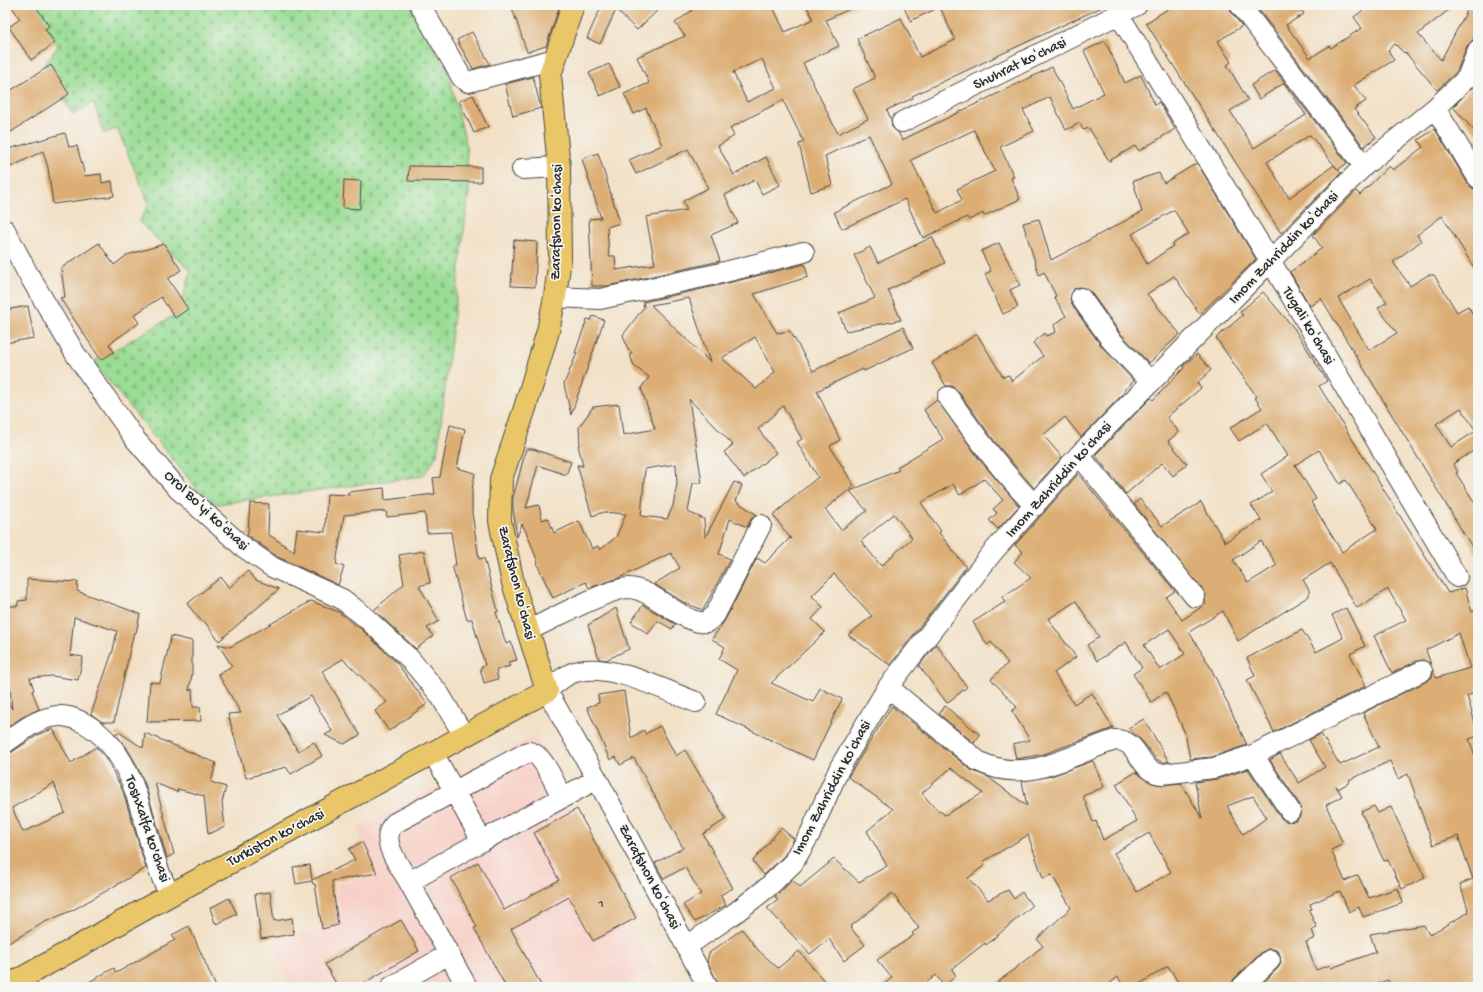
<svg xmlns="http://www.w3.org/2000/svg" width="1483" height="992" font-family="'Gochi Hand',sans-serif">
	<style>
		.built { fill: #f7d1c8 }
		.cemetery { fill: url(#cemetery-stones); stroke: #628460 }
		.building { fill: #dcae75; fill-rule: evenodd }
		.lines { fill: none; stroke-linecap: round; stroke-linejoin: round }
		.minor-casing { stroke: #494642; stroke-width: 22 }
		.major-casing { stroke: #494642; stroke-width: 24 }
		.minor { stroke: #fff; stroke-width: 20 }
		.major { stroke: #e9c769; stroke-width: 22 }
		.labels { text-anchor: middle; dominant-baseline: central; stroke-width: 3.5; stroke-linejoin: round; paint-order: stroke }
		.number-label { font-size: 13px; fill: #574c3e }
		.street-label { font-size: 15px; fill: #2b2b2b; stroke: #f6f6f2 }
	</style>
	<defs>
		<pattern id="cemetery-stones" width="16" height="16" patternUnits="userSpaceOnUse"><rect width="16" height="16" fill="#9add94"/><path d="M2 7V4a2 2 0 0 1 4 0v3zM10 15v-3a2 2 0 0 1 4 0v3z" fill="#85be80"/></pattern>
	</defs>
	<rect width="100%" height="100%" fill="#f6f6f2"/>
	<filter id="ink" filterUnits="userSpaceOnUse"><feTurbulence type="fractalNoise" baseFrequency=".025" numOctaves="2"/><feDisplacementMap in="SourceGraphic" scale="8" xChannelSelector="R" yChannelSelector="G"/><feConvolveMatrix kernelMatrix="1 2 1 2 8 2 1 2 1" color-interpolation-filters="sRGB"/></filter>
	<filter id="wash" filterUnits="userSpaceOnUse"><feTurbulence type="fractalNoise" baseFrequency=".012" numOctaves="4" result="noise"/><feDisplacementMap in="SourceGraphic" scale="16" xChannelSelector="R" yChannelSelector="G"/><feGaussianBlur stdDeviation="0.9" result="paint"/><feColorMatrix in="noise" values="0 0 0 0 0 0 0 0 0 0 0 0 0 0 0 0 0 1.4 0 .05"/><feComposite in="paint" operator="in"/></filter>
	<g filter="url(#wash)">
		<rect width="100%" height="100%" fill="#f2e1c7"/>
		<path class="built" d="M535,735L655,969L621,987H290L286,979L275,940L340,927L336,884L379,875L356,829Z"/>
		<path class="cemetery" d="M32,5H411L449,75L466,144L469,190L437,455L423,476L210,505L93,362L178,313L191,271L139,222L149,204L117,128L104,134L93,102L73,115L44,65L58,46Z"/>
		<g id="blocks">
			<path class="building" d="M11,5H35L49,26L45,29L55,43L31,60L9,27L20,19Z
				M511,5H560L546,46L527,52Z
				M602,5H663L637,30L616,10L600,44L587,38Z
				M699,5H772L785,32L813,19L806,5H858L826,20L839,46L803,63L838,134L868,119L853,89L875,78L857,39L901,18L920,57L955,40L940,7L910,21L903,5H1106L912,96L913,98L887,110L891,119L892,127L898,132L902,140L1052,67L1073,109L1104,93L1084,51L1105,41L1125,83L1141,75L1155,105L1159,102L1175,129L1139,151L1135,146L1109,161L1089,128L1083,130L1080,123L1066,130L1050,97L1023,110L1034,131L1000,147L1014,177L1011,178L1020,199L984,216L983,213L969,220L967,217L923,238L905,199L842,229L834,212L892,184L869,135L825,156L832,185L811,192L799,144L804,142L783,100L730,128L734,136L718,146L734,175L766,157L780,185L762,194L755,180L725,195L738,223L711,235L720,261L608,286H592L589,219L601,218L582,159L598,153L620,223L607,227L609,256H615L616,270L655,264L646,217L687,210L683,201L708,188L688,149L636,174L629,160L662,145L646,108L634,114L624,94L649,83L637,57L685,36L675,23ZM762,59L776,88L747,102L733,72ZM974,130L995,171L957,189L962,200L937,213L911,160Z
				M1174,5H1229L1231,12L1242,26L1218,41L1231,62L1227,65L1248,100L1230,111L1254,148L1306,115L1284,83L1259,99L1251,85L1275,70L1347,163L1338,170L1310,135L1267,162L1289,198L1334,165L1341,173L1281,233L1146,23Z
				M1255,5H1297L1304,14L1286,25L1310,58L1329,46L1331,48L1362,28L1354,17L1370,5H1455L1418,34L1441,60L1470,5H1478V30L1473,40L1467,46L1457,71L1437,90L1405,52L1404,53L1395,44L1388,50L1394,60L1354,85L1366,101L1354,109L1376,137L1364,147Z
				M472,32L490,64L473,69L457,40Z
				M609,64L620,87L600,96L589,73Z
				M51,65L69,94L5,136V94Z
				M533,77L541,108L513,116L505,84Z
				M1478,81V135L1453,107Z
				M473,95L488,127L474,133L459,101Z
				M1435,129L1468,184L1472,188L1478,189V274L1442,216L1417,235L1421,241L1393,262L1410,286L1428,275H1434L1457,312L1468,306L1478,323V448L1453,464L1458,472L1456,473L1478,508V557L1321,298L1310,306L1290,272L1322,248L1313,235L1356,191L1360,195L1389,166L1393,170L1423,147L1418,140ZM1370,279L1387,302L1378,308L1397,333L1369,350L1338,298ZM1461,408L1476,431L1451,447L1436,424Z
				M65,133L69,147L77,146L85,176L101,174L102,183L112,181L114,196L53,204L48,168L43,151L5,170V150Z
				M1197,163L1256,259L1200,314L1174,276L1147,294L1180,334L1149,363L1120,333L1090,291L1080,287L1074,289L1070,299L1072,305L1102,347L1134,381L1124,390L1126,391L1081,437L1065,417L1043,435L1062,457L1034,488L998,446L957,390L952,386H946L932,363L977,334L1003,377L1009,375L1012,381L1043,356L1033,343L1045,333L1046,336L1056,332L1054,325L1066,316L1054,297L1056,296L1044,272L1039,275L1023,223L1039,219L1051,260L1142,212L1133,181L1159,173L1164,183ZM1174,210L1189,234L1172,244L1173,246L1147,264L1132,234Z
				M409,166L481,167V182L408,181Z
				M344,180L361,181L360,209L343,208Z
				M932,237L945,263L888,290L901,320L846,331L839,313L875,298L854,255L870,247L878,263Z
				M514,240L537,242L535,287L511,286Z
				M99,243L114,265L127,255L164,244L181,270L168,279L188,309L175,318L161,297L134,315L139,323L109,344L114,352L101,360L60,298L65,297L61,268Z
				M999,243L1020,285L1010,290L1018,307L1003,314L985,274L991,271L981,251Z
				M805,264L808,277L754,294L777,333L790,331L813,371L903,327L913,348L864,371L863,369L817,391L840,440L830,446L854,486L825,509L841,530L867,511L850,491L899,470L897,467L943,439L924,410L937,400L980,460L1019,506L998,529L989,520L997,513L993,509L1003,500L984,479L960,495L953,484L921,503L941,531L939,533L966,567L890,665L848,635L872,616L834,574L812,596L823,607L812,619L825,632L771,683L813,702L820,688L842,699L813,760L716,714L737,670L719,659L725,647L712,639L725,620L757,558L765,563L790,538L791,539L773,515L818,477L797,442L802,439L783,406L758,429L776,453L744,478L724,452L733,445L689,399L702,483H693L688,512L704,519L705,538L734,482L742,485L736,501L757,515L751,519L747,527L730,519L719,554L730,559L703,610L685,603L654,584L680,568L671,553L619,578L589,588L586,582L553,598L537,564L538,563L529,538L522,524L517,537L513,508V498L526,449H533L571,462L566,475L538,465L526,508L539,505L542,520L548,518L554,533L579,521L592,549L598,546L600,550L616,537L626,514L604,512L592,516L577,465L583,466L578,445H580L579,427L593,407L619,404L623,435L655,429L641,388L649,377L634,366L630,355L632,352L628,350L623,335L644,307L643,302L720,285ZM689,298L706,350L710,362L651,305ZM755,337L775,372L756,389L722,358ZM676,464L677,484L673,506L667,519L641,516L645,469ZM894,514L912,538L881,566L861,541Z
				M1263,292L1294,328L1327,381L1319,386L1448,593L1465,588L1472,612L1478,610V692L1467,696L1478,733V736L1469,739L1478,764V987H1392L1388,980L1368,987H1259L1278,968L1281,963L1279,952L1274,949H1268L1262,952L1234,979L1231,987H1181L1168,966L1135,987H1124L1118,977L1105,987H992L1043,946L1037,939L1071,908L1052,875L1043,878L1028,835L983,862L985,865L968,878L988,900L1008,890L1014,899L1022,892L1032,906L986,945L985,943L952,969L956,976L944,986L936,975L921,987H880L892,978L877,960L914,935L912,933L919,928L892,893L850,927L865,945L844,961L829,939L810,954L767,908L778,900L775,897L792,880L800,887L834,859L859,882L887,866L867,831L893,809L848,777L892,706L971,770L988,777L1027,806L1022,781L1051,776L1093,761L1104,787L1083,796L1093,822L1096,821L1103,840L1137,821L1116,784L1136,772L1152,783L1163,785L1181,783L1202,818L1195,782L1217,779L1248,769L1281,818L1285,821H1296L1300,816V805L1270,760L1280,754L1299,783L1325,767L1309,740L1321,734L1340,765L1379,747L1363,713L1427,681L1432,677L1433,670L1436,678L1470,668L1459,633L1426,650L1431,665L1423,660L1417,661L1392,673L1374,636L1406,620L1388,589L1357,608L1330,563L1303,580L1309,590V596L1238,641L1223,611L1189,632L1211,668L1247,745L1212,757L1190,759L1185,733L1166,692L1151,702L1133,674L1142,668L1126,642L1097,661L1087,645L1099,637L1076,601L1048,619L1076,657L1054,673L1074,704L1092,693L1113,728L1044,754L1016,759L1013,744L1030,740L1012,711L1017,707L991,679L1008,663L991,642L987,645L973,622L1005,602L1002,597L1031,578L1014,562L1023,552L1015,545L1078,474L1175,591L1166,597L1182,620L1206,604L1205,602L1206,595L1134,504L1140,499L1162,526L1201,502L1225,542L1261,520L1251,505L1272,492L1261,474L1288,456L1267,423L1239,441L1230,428L1262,408L1255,398L1257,397L1216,338L1243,315L1240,312ZM1319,450L1340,484L1346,480L1377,529L1342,552L1311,502L1316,499L1295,465ZM1261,541L1277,565L1248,583L1233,560ZM1169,629L1185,654L1160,670L1144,645ZM1390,761L1398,779L1408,774L1433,845L1458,836L1473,879L1460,884L1469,912L1429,935L1424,925L1370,934L1376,952L1331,968L1330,965L1316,970L1306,942L1315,938L1312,930L1317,928L1309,910L1312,909L1310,904L1340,891L1349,912L1359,907L1363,917L1403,903L1398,888L1369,898L1358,875L1345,881L1331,850L1343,844L1326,805L1342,796L1336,786L1338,789L1350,782L1349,780ZM951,768L983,793L945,815L933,806L922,793ZM1253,796L1267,818L1243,834L1227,806ZM1149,833L1171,872L1137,892L1114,853Z
				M28,306L34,338L5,343V310Z
				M593,316L604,320L571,415L564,384L577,353H575L587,319L591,320Z
				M1197,354L1211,370L1197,383L1201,388L1167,417L1179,432L1168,441L1187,464L1173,476L1162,463L1126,494L1095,455L1151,398L1153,400L1184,368L1183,366Z
				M450,425L465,429L457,468L475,473L472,490V513L479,559L484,558L498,611L496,612L506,644L511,642L517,660L508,662L510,666L496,670L498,679L484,683L480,668L485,665L472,619L467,620L452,565H456L451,532L427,533L425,513L387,517L386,511L344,515L336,564L344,567L338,585L278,557L247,535L248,532L250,503L269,504L268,534L294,552L297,529L325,532L327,494L349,495L348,492L384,488L385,500L435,494L433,478L440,477Z
				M424,551L430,583L419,586L439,621L427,628L433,636L416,649L374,610L404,584L399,555Z
				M248,571L256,580L279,589L219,641L204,621L203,623L187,604L221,577L229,588Z
				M27,579L78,582L77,591L140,614L136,633L134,632L114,722H102L91,714L113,650L117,631L74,617L70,655L83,657L78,680L52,676L30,678L34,690L32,691L39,709L21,718L5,729V695L12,709L5,628L8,627L7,606H18V601L27,600Z
				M311,601L339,612L356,626H358L397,663L427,704L389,731L375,711L387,702L343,659L322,671L360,735L344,744L325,735L332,731L311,696L277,715L298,751L314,742L322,756L291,774L286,767L246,778L228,714L241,713L218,674L232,666L218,644L230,647Z
				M643,605L675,624L672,629L658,621L648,634L631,622Z
				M616,608L629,649L606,660L599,659L588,625Z
				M1346,608L1365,646L1350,654L1366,686L1274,732L1247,680L1255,676L1247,658L1302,630L1316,652L1343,638L1332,615Z
				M171,636L192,641V674L189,691L192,689L193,707H200L201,721L147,722L150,682L160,683Z
				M936,644L967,687L947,703L919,666Z
				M624,691L631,738L644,730L645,734L660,726L676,756L685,750L726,819L703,834L733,888L720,895L726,905L695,922L683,905L701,894L685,867L664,879L655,863L683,848L634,758L620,765L616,757L610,760L587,707L599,703L598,695Z
				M945,706L980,735L974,743L939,714Z
				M1144,719L1169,762H1163L1156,759L1143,742L1128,728Z
				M53,729L71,763L96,747L106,758L123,791L146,868L73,910L45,922L5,945V754L12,752L39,734ZM54,783L65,813L23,832L12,808Z
				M119,732L143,748L145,733L216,763L211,782L226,787L222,802L225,827L208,834L204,796L178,789L177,792L155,783L174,854L167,858L145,784L135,762L125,745L115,734Z
				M1374,806L1378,813L1391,807L1425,878L1402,889L1388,860L1384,861L1361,812Z
				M577,809L636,918L593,941L569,897L511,929L542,987H506L474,928L477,927L451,878L478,862L504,910L559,880L534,833Z
				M781,828L794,839L784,856L764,875L753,861Z
				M362,842L377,873L332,881L338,925L322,929L315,884H313L312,881L296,884L293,867L310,865L312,880L355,860L349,849Z
				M270,892L274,921L292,918L294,934L261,939L255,894Z
				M229,898L237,914L217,924L216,922L215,923L210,908Z
				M401,920L419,951L357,987H338L325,964Z
				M189,926L216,987H80L114,968L116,973L175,940L172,935Z
				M742,929L758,950L778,968L799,951L829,987H720L707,962L709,953Z"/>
		</g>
	</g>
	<g filter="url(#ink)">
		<use href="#blocks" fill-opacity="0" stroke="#494642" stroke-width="1"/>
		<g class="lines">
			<defs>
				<path id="minor" d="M420,5L462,78L468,82L555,59
					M1240,5L1364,166
					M1119,15L1271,262L1457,577
					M1435,108L1478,178
					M902,122L1137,5
					M522,169L559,167
					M5,230L27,272L76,355L135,439L178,489L242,546L272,567L342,599L365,617L409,658L440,695L464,736
					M555,297L600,299L717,274L804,252
					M1081,298L1111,340L1151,382
					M948,397C975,435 1002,472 1035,506
					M1079,455L1195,597
					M527,631C549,621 608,588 629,588C654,589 684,626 707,622L715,615L761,525
					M888,687L978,761C1026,786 1069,755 1115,740C1140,739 1138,773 1162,774L1214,768L1253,755L1422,671
					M696,702C663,690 606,660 572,673C562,677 554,685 547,691L597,779L708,987
					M5,743C20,733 34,720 52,717C64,714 74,718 84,723C136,752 140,817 158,868C161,877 166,886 170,895
					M433,753L482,841L409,882L467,987
					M1253,755L1290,811
					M482,841L597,779
					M409,882C400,866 377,839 395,823L528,752C543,752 555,785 562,797
					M687,946L735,913L768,887L793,863L810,834L840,767L888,687L992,553L1079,455L1364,166L1435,108L1467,78L1478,50
					M391,987L449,954
					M1242,987L1270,960"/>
				<path id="major" d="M6,987L170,895L547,691L513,583L500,521L501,479L525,408L548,331L555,297L560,258L559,167L550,75L573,5"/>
			</defs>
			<use href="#minor" class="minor-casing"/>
			<use href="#major" class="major-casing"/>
			<use href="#minor" class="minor"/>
			<use href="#major" class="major"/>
		</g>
	</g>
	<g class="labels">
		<g class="number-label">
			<text x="601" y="904">1</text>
		</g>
		<g class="street-label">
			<text transform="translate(1020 64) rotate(-26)">Shuhrat koʻchasi</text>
			<text transform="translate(557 222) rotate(-89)">Zarafshon koʻchasi</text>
			<text transform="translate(1284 248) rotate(-46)">Imom Zahriddin koʻchasi</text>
			<text transform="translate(1308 326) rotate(59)">Tugali koʻchasi</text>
			<text transform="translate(1059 480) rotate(-48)">Imom Zahriddin koʻchasi</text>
			<text transform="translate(206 511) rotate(43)">Orol Boʻyi koʻchasi</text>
			<text transform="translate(516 583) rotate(76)">Zarafshon koʻchasi</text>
			<text transform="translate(832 788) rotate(-62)">Imom Zahriddin koʻchasi</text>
			<text transform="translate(147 829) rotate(71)">Toshxalfa ko'chasi</text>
			<text transform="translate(276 838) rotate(-28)">Turkiston ko’chasi</text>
			<text transform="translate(649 877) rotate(62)">Zarafshon koʻchasi</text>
		</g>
	</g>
	<rect width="1483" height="992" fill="none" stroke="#f6f6f2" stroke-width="20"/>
</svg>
